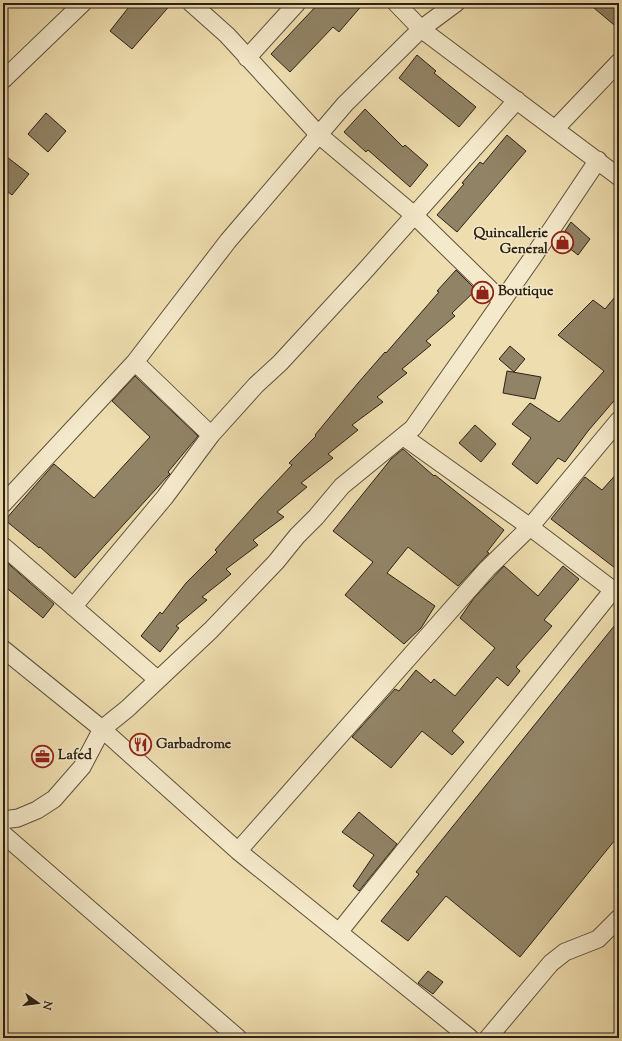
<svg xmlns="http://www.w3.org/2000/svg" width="622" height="1041" font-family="'Sorts Mill Goudy',serif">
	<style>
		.building { fill: #918365; stroke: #2c2216 }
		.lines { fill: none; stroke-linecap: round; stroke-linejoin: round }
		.minor-casing { stroke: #5c513c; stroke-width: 19 }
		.minor { stroke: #f4e9ca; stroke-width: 17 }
		.labels { text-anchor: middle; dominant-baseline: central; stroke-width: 3; stroke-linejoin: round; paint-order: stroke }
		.poi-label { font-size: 14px; font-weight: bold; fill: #2c2216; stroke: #f4e9ca; text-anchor: start }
	</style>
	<rect width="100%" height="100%" fill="#eeddae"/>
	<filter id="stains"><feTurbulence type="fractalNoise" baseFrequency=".005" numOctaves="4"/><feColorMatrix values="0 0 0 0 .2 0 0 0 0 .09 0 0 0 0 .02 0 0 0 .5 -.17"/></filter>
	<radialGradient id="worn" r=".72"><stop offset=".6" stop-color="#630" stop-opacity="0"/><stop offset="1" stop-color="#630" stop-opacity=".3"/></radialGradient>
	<path class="building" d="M132,3H172L132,49L110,31Z
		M319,3H364L339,32L333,27L290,72L271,54Z
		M588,3H619V29Z
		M417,55L436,71L434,73L476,107L459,127L399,78Z
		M365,109L403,147L405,145L428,165L410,187L368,150L366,152L344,132Z
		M46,113L66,131L48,152L28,134Z
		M507,135L526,151L457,232L437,215L464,184L462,183L480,162L483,164Z
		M3,154L29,174L12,195L3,188Z
		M571,222L590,239L578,255L559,240Z
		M456,270L476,290L452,313L455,316L426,341L431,345L402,369L407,373L377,397L383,402L352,425L358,430L328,454L333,458L301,483L307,487L277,512L284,517L253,540L258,545L226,569L231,574L202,597L207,600L176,626L179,628L160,652L141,636L160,612L162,614L186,583L217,552L215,550L260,499L292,465L289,463L316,436L315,435L358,383L385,352L386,353L439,292L437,291Z
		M619,292V395L588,431L565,462L558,458L537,484L512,464L531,438L512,424L530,403L559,422L604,371L558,335L593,300L605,309Z
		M510,346L525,359L514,372L499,359Z
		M507,371L541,377L535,399L503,393Z
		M135,376L198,436L168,472L170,474L166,478L75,578L40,547L39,548L5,520L54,464L94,498L150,437L112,401Z
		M475,425L496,444L481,462L459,443Z
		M403,449L434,476L435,475L504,530L487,552L489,553L458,586L408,547L387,573L435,606L421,628L404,644L345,595L373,562L333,531L391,459Z
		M619,471V571L551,519L585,477L602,490Z
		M3,559L54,604L43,618L3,585Z
		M504,566L538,596L563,566L579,579L544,620L552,626L516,667L520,671L508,686L497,677L452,731L464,742L452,755L422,731L391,768L352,737L395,689L399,691L416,670L431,683L434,679L455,696L495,648L460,618L474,598Z
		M619,620V835L520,957L446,896L408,941L381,921L419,874L416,872Z
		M359,812L397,844L359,891L353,886L374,855L342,832Z
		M428,971L443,982L433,994L418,983Z"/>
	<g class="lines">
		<defs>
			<path id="minor" d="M191,3L227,35L319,135L414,215L502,301
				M396,3L421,29L619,177
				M247,58L297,3
				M3,80L83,3
				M555,129L619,62
				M135,362L211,435
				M404,437L530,527L613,590L619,592
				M3,504L135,362L228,241L345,104L421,29L456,3
				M3,546L158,680
				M73,607L165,497L211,435L256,385L280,363L362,274L517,100
				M3,649L102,729L238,851L470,1038
				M3,820L18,818L37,810L54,799L82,767L102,729L127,709L211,630L276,562L297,536L316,517L342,486L413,428L533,257L598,160
				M3,834L238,1038
				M238,851L487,569L530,527L619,420
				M339,932L613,590
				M488,1038L551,963L565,952L598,939L619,918"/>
		</defs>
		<use href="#minor" class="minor-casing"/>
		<use href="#minor" class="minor"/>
	</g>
	<defs>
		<symbol id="shop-ring" viewBox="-11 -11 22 22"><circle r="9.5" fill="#f4e9ca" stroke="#8f2418" stroke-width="1.5"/><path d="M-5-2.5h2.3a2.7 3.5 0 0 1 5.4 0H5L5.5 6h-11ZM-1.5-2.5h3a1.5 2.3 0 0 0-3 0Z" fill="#8f2418"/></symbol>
		<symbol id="restaurant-ring" viewBox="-11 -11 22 22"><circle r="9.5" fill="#f4e9ca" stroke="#8f2418" stroke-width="1.5"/><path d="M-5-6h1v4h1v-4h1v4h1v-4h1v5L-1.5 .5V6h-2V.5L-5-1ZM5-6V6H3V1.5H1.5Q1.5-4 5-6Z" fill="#8f2418"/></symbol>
		<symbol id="office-ring" viewBox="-11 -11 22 22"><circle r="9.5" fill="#f4e9ca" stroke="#8f2418" stroke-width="1.5"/><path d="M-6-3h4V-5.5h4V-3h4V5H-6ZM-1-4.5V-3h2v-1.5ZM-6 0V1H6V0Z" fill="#8f2418"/></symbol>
	</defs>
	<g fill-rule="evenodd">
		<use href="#shop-ring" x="550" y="230" width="25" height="25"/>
		<use href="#shop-ring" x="470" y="280" width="25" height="25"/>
		<use href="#restaurant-ring" x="128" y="732" width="25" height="25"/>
		<use href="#office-ring" x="30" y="744" width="25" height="25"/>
	</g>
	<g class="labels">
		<g class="poi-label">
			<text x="548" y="234" text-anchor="end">Quincallerie<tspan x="548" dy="16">General</tspan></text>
			<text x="498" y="292">Boutique</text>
			<text x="156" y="745">Garbadrome</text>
			<text x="58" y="756">Lafed</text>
		</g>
	</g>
	<rect width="622" height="1041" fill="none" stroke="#eeddae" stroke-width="16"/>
	<rect x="4" y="4" width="614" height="1033" fill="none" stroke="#2c2216" stroke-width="2"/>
	<rect x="8" y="8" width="606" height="1025" fill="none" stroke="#2c2216"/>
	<g transform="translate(38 1003) rotate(104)" stroke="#f4e9ca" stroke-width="3" paint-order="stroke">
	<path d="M0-3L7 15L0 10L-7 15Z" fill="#2c2216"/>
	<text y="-6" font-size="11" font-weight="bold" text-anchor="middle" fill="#2c2216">N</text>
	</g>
	<rect width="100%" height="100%" filter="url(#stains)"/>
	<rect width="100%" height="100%" fill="url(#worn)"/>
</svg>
